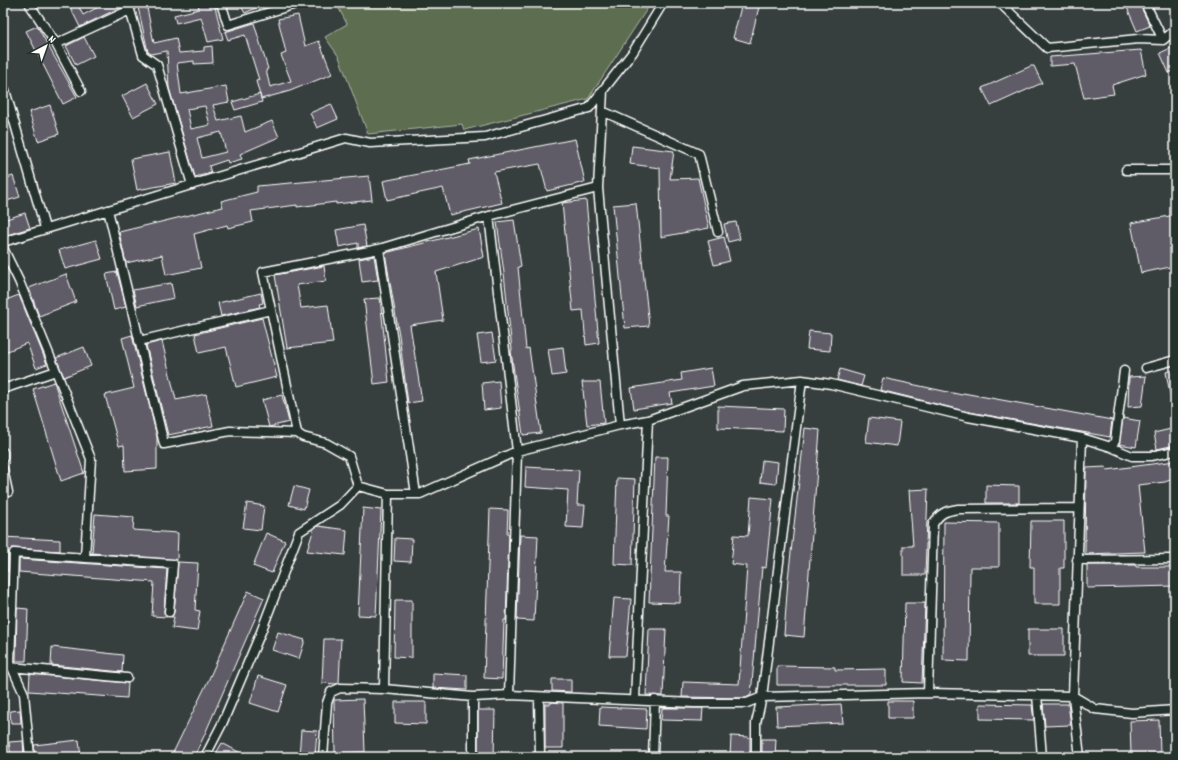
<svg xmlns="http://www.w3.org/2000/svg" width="1178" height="760" font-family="Dekko,sans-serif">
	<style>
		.green { fill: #5d6d4f; stroke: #aeb6a7 }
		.building { fill: #5e5c67; stroke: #fff; fill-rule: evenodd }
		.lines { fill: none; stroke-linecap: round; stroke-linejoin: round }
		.street-casing { stroke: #fff; stroke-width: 11 }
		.street { stroke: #26332d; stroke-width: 8 }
	</style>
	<rect width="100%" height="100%" fill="#373f3e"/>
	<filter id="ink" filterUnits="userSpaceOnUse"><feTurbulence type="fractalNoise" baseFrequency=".025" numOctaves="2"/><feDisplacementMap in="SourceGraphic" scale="8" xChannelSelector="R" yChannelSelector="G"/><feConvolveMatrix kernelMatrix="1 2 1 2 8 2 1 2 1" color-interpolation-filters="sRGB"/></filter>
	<g filter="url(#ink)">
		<path class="green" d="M336,3H651L588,99L464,130L462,124L368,134L339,57L325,37L347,24Z"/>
		<path class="building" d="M68,3H77L83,15L106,3H129L80,27Z
			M137,3H146L154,43L176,38L179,53L204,51V47L212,46L213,63L194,64V61L177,63L181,94L226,86L229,102L213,105L218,121L241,116L245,132L272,121L279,137L240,154L242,159L228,163L227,160L209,166L211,173L195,177L169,88L167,51L151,54L148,52ZM205,106L210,125L191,129L187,109ZM221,132L226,152L202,158L197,138Z
			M198,3H214L223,39L208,42L201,17L176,23L174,15L199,9Z
			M239,3H267L245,13Z
			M742,3H760L750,43L733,38Z
			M1125,3H1139L1150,26L1137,31Z
			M298,15L305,46L319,41L332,74L290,91L261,99L256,81L259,80L245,35L228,40L225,32L254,23L268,69L266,70L270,87L291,81L281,55L286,53L278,19Z
			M37,26L77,97L63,104L26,31Z
			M84,37L94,56L76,65L66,46Z
			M1175,46V70L1169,73L1160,53Z
			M1141,50L1146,74L1112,85L1114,94L1084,98L1075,64L1050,66V57Z
			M1031,66H1034L1042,83L991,106L982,88Z
			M147,83L158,104L133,117L122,96Z
			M260,94L262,102L235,110L232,102Z
			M331,104L338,119L317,128L310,113Z
			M50,105L59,134L38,141L29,112Z
			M575,139L585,182L547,191L540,164L494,172L502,203L472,210L450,215L443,188L387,200L383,181L470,164L469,160Z
			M632,146L674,151L670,179L698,178L709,228L661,237L660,168L630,164Z
			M170,152L176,183L137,190L131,159Z
			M13,176L20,197L3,202V179Z
			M369,176L372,200L336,204V202L297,207V205L251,211L253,222L228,228L227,225L194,234L201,268L166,275L162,255L126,263L119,232L223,207L221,201L257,192V186Z
			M586,200L599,343L586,345L583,310L573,311L562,203Z
			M636,203L649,326L625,328L613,205Z
			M25,213L30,228L3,236V220Z
			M1175,215V266L1141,273L1131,223Z
			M514,220L521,266L518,267L526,349L529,348L541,433L523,435L511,351L512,350L504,273L497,222Z
			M736,222L740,239L728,242L724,224Z
			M363,225L367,246L358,248V243L339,247L336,230Z
			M479,229L484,257L436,272L443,320L410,325L422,401L408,403L399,335L385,253Z
			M724,237L730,261L714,265L708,241Z
			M96,240L102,259L65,269L59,250Z
			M374,256L378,280L362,282L359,259Z
			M324,266L326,281L297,285L301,308L328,305L333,343L287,348L275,275Z
			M117,272L126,307L114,310L106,274Z
			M66,274L76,302L39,316L29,288Z
			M171,283L174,298L137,306L133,290Z
			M261,293L263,303L259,304L260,307L221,316L218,303Z
			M19,295L47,364L36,368L27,343L3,353V301Z
			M380,298L389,382L374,384L364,299Z
			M262,318L277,377L236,387L226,347L199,353L195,334Z
			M809,331L831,333L830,351L807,349Z
			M492,333L496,360L481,362L477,335Z
			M132,335L157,437V469L125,471L124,445L119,446L105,395L134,388L122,338Z
			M162,341L176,400L206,394L213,426L168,435L146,345Z
			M84,347L91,366L64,377L56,358Z
			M563,347L566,374L552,376L548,349Z
			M711,368L714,386L670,393L672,403L634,409L631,388L682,380L681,373Z
			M840,369L864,376L861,386L837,380Z
			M1175,370V400H1171L1166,372Z
			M1146,376L1142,406L1128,407L1129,377Z
			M883,378L962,395L963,393L1112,420L1110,437L969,412L880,390Z
			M499,381L501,408L484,410L482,383Z
			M54,382L84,473L61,481L33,389Z
			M582,382H600L604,423L587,425Z
			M282,395L289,422L269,427L262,400Z
			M718,406L784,409L783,431L718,428Z
			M869,418L900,422L897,446L866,442Z
			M1123,418L1140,421L1136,447L1119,444Z
			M805,428L820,430L804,637L784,635L788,579Z
			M1175,428V445L1157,449L1154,433Z
			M655,457H668L666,516H669L665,572H681L680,603L649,602Z
			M762,460L778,462L776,484L760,482Z
			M1175,461V478L1165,482L1138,485L1145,552L1085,554L1086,468L1106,467L1107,470Z
			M526,467L579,470L577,505H585L583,528L566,527L568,490L525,487Z
			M617,478L635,479L632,565L614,564Z
			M986,485L1019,486V503H986Z
			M294,486L309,490L304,509L289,505Z
			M928,489L925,575H903V546H913L909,490Z
			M751,497L773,499L766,568L762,567L751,695L746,698L682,697L683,682L739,684L747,566L731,564L734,535L748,536Z
			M247,503L264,506L261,530L243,528Z
			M363,508L381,510L376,616L358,615Z
			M490,509L508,510L507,534H509L506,620H504L502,679L484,678Z
			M95,514L134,517L133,530L178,533L177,560L92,553Z
			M1031,521H1064V568H1060V604H1034V567H1030Z
			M944,522L999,523V567H970L969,661L943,660Z
			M318,526L347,530L345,555L307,551L314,528Z
			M266,533L285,541L272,573L253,566Z
			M520,535L538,536L534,621L517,620Z
			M3,537L60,540V551L12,548L8,553V571H3Z
			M395,538L412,539L411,562L394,561Z
			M19,559L167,569L164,612L167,617L152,616L154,582L19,572Z
			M178,562L198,563L195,610L200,611L197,631L172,628L174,617H171L174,612Z
			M1087,565H1136V567H1175V586L1087,588Z
			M248,591L264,598L204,736L194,757H171L208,681Z
			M614,598L631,599L626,656H609Z
			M395,600H412V658L394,657Z
			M905,603H925L922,683L903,682Z
			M3,608H6L5,659H3Z
			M17,608L28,609L26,661H16Z
			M649,629H666L663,696L646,695Z
			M1028,629H1064V656H1028Z
			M278,632L305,640L299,659L272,650Z
			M324,639H341L339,683L336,684L322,683Z
			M52,647L123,655L122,672L51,665Z
			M777,666L835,667V670L886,669V685H777Z
			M433,673L467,675V690L433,688Z
			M30,674L128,683L127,698L29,691Z
			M258,676L287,685L278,712L250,703Z
			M552,679H571V692L552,691Z
			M363,699L365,752L335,753L334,700Z
			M888,701H913V718H888Z
			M395,702H426V724L395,723Z
			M551,702L563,703V748H545V704H551Z
			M841,704L843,723L777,726L776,707Z
			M980,704L1032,705L1034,720L980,719Z
			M1043,704H1068L1071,725L1045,726Z
			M600,707L647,709L646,729L599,726Z
			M662,708H703L702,721L661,720Z
			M20,710L21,723H11L10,711Z
			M478,710H495L494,757H478Z
			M1159,720L1160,754L1131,755L1130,721Z
			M301,730L317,731L315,757H299Z
			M731,736L748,737L750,738V757H730Z
			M762,739H776L775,757H762Z
			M79,740L81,757H35L34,745Z
			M23,741L24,757H11L9,742Z
			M222,743L248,757H214Z"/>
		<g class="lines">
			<defs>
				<path id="street" d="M221,3L228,25L299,3
					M1000,3L1047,48L1138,39L1163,40L1175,30
					M1145,3L1163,40
					M30,5L56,44L81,91
					M56,44L130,10L143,55L157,65L192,185
					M603,90L598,188L620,425
					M3,91L5,90L45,228
					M602,111L699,154L718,232
					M1126,170H1175
					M108,210L164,444L230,431L297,433L303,437L326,443L349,456L358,486L340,505L299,532L261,632L222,724L205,757
					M489,216L517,451L509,695
					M3,242L346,138L370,143L485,137L589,108L633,52L663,3
					M3,248L19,281L56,371L3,389
					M379,249L416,494
					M271,310L297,433
					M139,341L271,310L263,272L379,249L489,216L598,188
					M1146,368L1175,360
					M56,371L91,459L85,557
					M1111,447L1115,441L1124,371
					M3,452V458
					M3,469L8,492
					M358,486L388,494H420L517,451L620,425L648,420L743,386L802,380L831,384L968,417L1082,438L1111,447L1132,456H1151L1175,451
					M1077,560L1175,559
					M11,667L127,678
					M384,689L388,494
					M928,693L933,524C940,513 945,511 958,509L1079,508
					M1037,695L1042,757
					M473,697V757
					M539,697L540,757
					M635,699L648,420
					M30,757L24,694L10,663L14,553L173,564L169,612
					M323,757L327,703L331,692L340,688L384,689L473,697L509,695L694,703H747L762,697L928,693L1073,696L1095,709L1132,713L1175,710
					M653,757L655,700
					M756,757V723L762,697L802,380
					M1080,757L1073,696L1082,438"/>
			</defs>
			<use href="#street" class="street-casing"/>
			<use href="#street" class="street"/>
		</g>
	</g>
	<rect width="1178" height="760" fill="none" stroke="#26332d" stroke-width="16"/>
	<rect x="8" y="8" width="1162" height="744" fill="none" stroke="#fff" stroke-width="1.5" filter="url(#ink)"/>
	<g transform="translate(46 46) rotate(41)" stroke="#26332d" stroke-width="3" paint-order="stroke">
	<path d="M0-3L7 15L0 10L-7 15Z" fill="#ffffff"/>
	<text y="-6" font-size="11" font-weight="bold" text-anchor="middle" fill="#ffffff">N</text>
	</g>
</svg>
